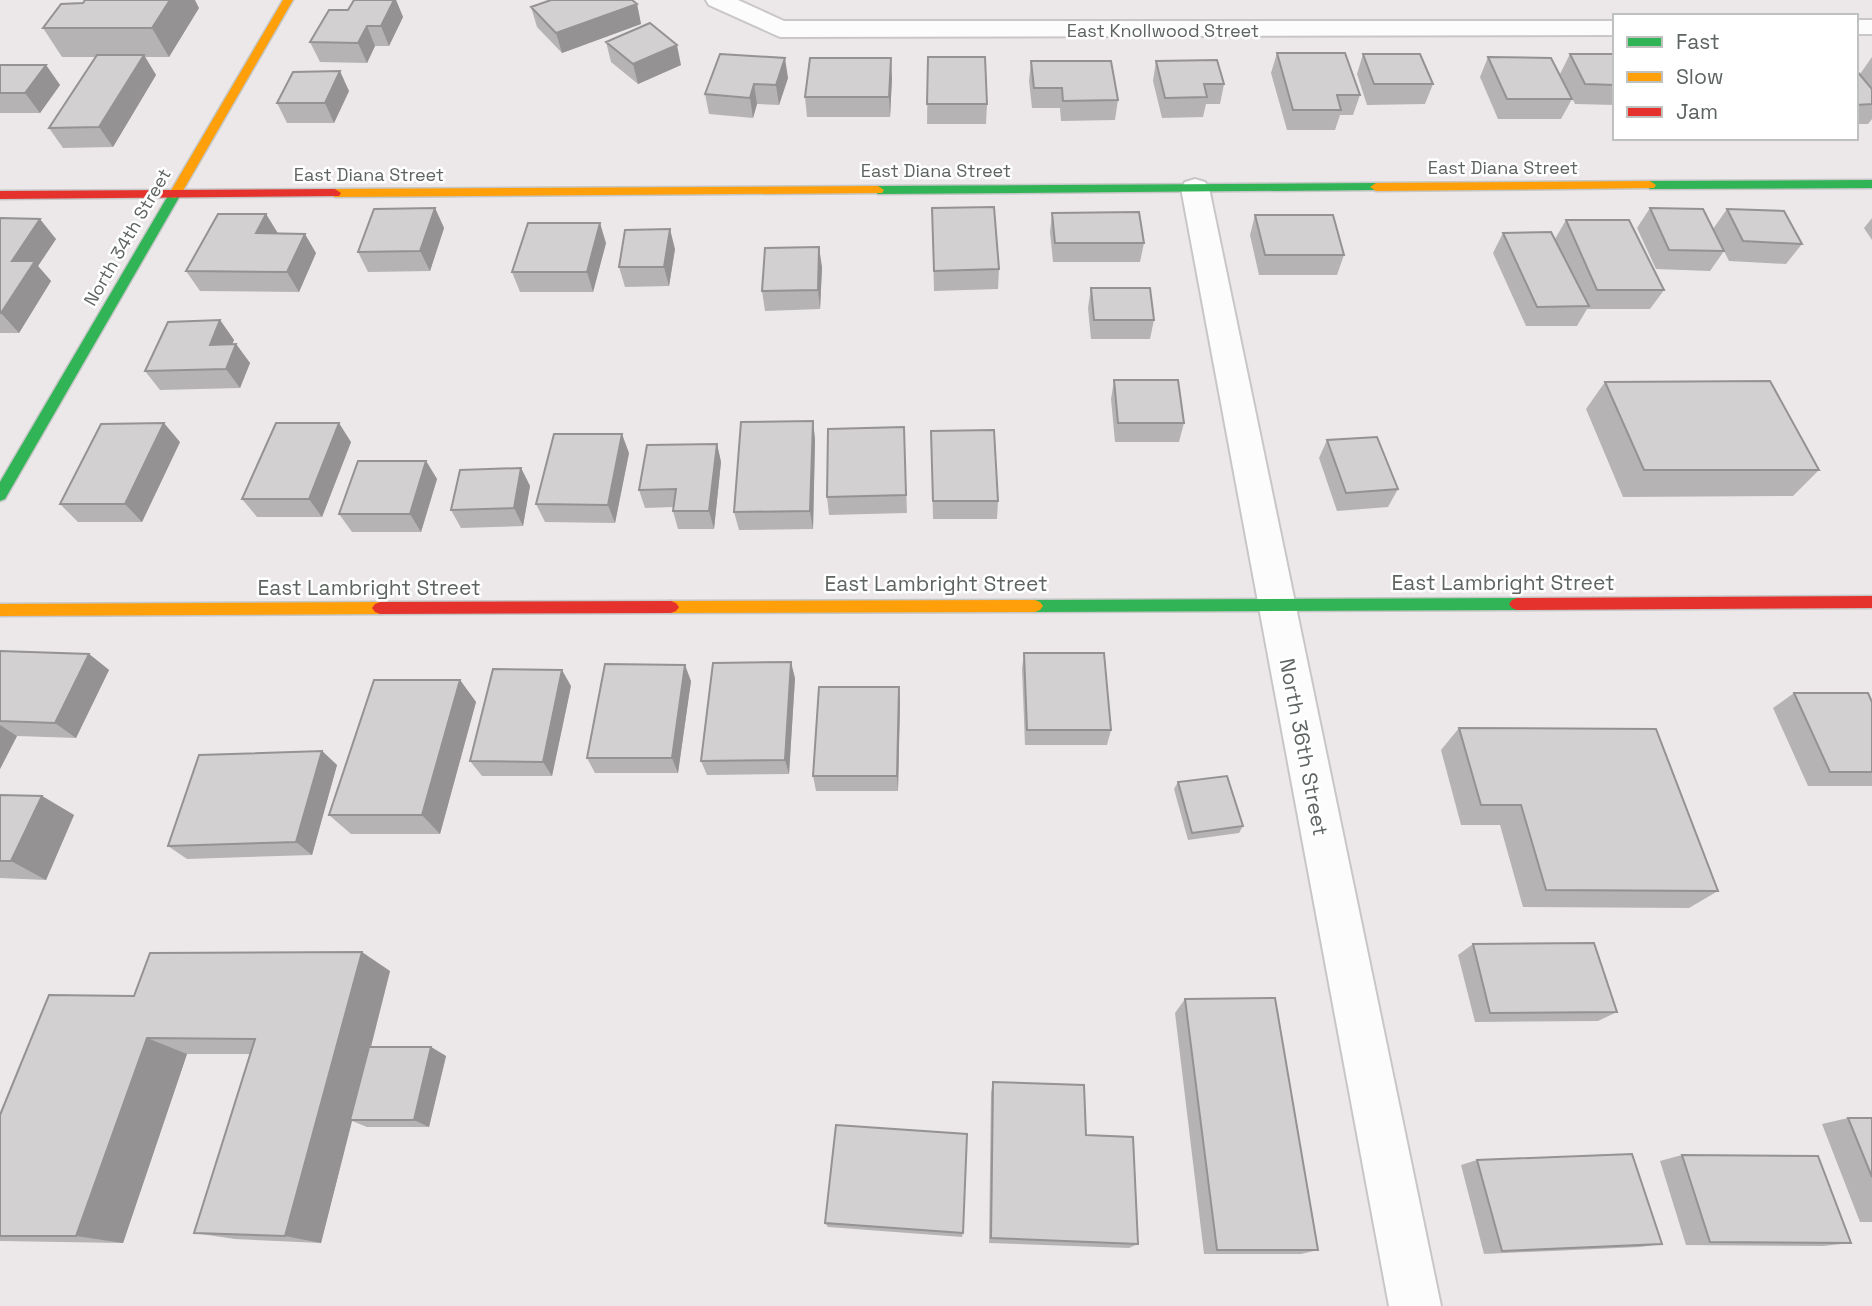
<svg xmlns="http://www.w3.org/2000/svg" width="1872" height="1306" font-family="'Space Grotesk',sans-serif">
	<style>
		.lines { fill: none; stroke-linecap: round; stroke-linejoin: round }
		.street-casing { stroke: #c8c6c7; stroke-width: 4 }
		.fast-casing { stroke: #c5c6c6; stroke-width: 3 }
		.slow-casing { stroke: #c5c6c6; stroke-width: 3 }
		.jam-casing { stroke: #c5c6c6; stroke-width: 3 }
		.street { fill: #fcfcfc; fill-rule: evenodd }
		.fast { fill: #30b455; fill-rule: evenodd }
		.slow { fill: #ff9f0a; fill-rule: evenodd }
		.jam { fill: #e5322d; fill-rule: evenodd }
		.wall { fill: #b5b3b4 }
		.shaded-wall { fill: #949292 }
		.building { fill: #d3d0d1; stroke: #949292; stroke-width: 2 }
		.labels { text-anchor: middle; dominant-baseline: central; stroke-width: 5; stroke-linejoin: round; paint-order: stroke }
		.far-street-label { font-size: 18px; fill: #5e6460; stroke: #fff }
		.street-label { font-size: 21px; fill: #5e6460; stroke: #fff }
	</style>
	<rect width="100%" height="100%" fill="#ece8ea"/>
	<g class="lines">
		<defs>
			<path id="street" d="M706,0H738L784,21H1615V35L780,37L709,5Z
				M1856,20H1872V34H1856Z
				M1195,179L1205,182L1209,188L1441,1306H1389L1181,188L1185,182Z"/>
			<path id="fast" d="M1872,180V188L1650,189L1644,185L1650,181Z
				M1376,183L1380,184V190L878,194L872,190L878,186Z
				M175,190L181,194L5,499L0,501V482L169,194Z
				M1517,598L1522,600L1525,604L1522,608L1517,610L1035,612L1030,610L1027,606L1030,602L1035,600Z"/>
			<path id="slow" d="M283,0H293L181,194L175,198L171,197L169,194Z
				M1650,181L1656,185L1654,188L1376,191L1370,187L1376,183Z
				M878,186L884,190L882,193L335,197L329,193L335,189Z
				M1035,600L1040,602L1043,606L1040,610L1035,612L671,613L666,611L663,607L666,603L671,601Z
				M380,602L385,604L388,608L385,612L380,614L0,616V604Z"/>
			<path id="jam" d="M335,189L341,193L339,196L0,199V191Z
				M1872,596V608L1517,610L1512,608L1509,604L1512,600L1517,598Z
				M671,601L676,603L679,607L676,611L671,613L380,614L375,612L372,608L375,604L380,602Z"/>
		</defs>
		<use href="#street" class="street-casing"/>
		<use href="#fast" class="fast-casing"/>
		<use href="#slow" class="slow-casing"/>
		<use href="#jam" class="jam-casing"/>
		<use href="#street" class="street"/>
		<use href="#fast" class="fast"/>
		<use href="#slow" class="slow"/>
		<use href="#jam" class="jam"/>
	</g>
	<path class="wall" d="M354,0H396L403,17L389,46H375L367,63L320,62L310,42L348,10Z
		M637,4L641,24L562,53L537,27L531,7Z
		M199,8L169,57H145L156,75L113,147L63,148L49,128L96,57H62L43,28Z
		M606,42L681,65L638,84L611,62Z
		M1277,53L1360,95L1353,115H1340L1335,130H1287L1271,73Z
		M720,54L788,78L779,105L757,104L753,118L709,114L705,94Z
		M1363,54L1433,84L1425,104L1367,105L1357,74Z
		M1570,54H1615V105L1575,104L1560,74Z
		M928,57L987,104L986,124H927Z
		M1488,57L1572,99L1561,119H1498L1480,77Z
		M1872,57V88L1861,76L1872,90V119L1868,124H1856V70L1860,74Z
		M1031,61L1118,100L1115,120L1061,121L1060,108H1032L1029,81Z
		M1156,61L1224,84L1220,104H1206L1203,117L1162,118L1153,81Z
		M0,65H46L60,85L40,113H0Z
		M892,78L890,117H807L805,97Z
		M349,91L334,123H287L277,103Z
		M435,208L444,228L430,271L368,272L358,252Z
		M932,208L999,269L998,289L934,291Z
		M1650,208L1713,229L1727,209L1802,244L1786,264L1729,261L1724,251L1710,271L1656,269L1637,228Z
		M1052,213L1144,243L1140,262H1053L1050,232Z
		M266,214L278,233L316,253L299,292L200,291L186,271Z
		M1255,215L1344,255L1337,275H1259L1250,235Z
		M0,218L56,239L38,266L51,281L19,333H0Z
		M1872,218V240L1864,228Z
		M1566,220L1664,290L1650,309H1587L1577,326H1526L1493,253L1503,233L1555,239Z
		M606,243L593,292H520L512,272Z
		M675,249L669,286L625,287L619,267Z
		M822,267L820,309L765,311L762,291Z
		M1091,288L1154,320L1150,339H1091L1088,308Z
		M220,320L234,340L232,344H236L250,363L240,388L160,390L145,371Z
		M1114,380L1184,423L1179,442H1115L1111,399Z
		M1605,382L1819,470L1793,496L1623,497L1586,409Z
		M813,421L815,440L813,529L739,530L734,512Z
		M904,427L907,513L829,515L827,497Z
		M931,431L998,501L997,519H933Z
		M1327,440L1398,489L1388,507L1337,511L1319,458Z
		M180,442L142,522H78L60,504Z
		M351,442L322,517H257L242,499Z
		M717,444L721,462L714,529H678L673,511V507L645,508L639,490Z
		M629,453L615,523L545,522L536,504Z
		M426,461L437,479L421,532H352L339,514Z
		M521,468L530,486L523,526L461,528L451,510Z
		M0,651L89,654L109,670L76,738L17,736L0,769Z
		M1024,653L1111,730L1107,745H1025L1022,669Z
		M795,678L789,774L707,775L701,761Z
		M460,680L476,702L440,834H351L329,815Z
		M691,681L678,773H595L587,758Z
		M571,686L552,776H482L470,761Z
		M899,687L900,702L898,791H816L813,776Z
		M1794,693L1872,702V786H1808L1773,708Z
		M1459,728L1718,891L1689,908L1523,907L1500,825H1461L1441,750Z
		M322,751L337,765L312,855L187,859L168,846Z
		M1178,782L1243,826L1239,833L1188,840L1174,789Z
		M0,795L42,796L74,815L46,880L0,878Z
		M1473,944L1617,1012L1598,1021L1475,1022L1458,955Z
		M390,971L371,1047H431L446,1056L429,1127H367L352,1121L321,1243L235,1239L194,1233L250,1054H187L123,1243L0,1241V1115L134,996Z
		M1185,999L1318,1250L1301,1254H1204L1175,1013Z
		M993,1082L1086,1135L1138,1244L1129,1248L989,1243L991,1093Z
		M1848,1118H1872V1222H1860L1822,1124Z
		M1682,1155L1851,1243L1823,1246L1686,1245L1660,1161Z
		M1477,1160L1662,1244L1640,1247L1484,1254L1461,1165Z
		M825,1223L963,1233L962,1237L828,1227Z"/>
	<path class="shaded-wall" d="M170,0H195L199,8L169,57L152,28Z
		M394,0H396L403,17L389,46L381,26Z
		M637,4L641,24L562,53L556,33Z
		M367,26L375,46L367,63L358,43Z
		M677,45L681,65L638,84L633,64Z
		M144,55L156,75L113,147L99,127Z
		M785,58L788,78L779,105L776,85Z
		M891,58L892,78L890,117L889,97Z
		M46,65L60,85L40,113L25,93Z
		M340,71L349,91L334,123L325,103Z
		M754,84L757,104L753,118L750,98Z
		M435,208L444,228L430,271L420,251Z
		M266,214L278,234L256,233Z
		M40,219L56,239L38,266L51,281L19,333L1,313L12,261Z
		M600,223L606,243L593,292L587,272Z
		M670,229L675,249L669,286L664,267Z
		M305,234L316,253L299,292L287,272Z
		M819,247L822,267L820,309L818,290Z
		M220,320L234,340L224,364L210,345Z
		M236,344L250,363L240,388L226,369Z
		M813,421L815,440L813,529L810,511Z
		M164,423L180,442L142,522L125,504Z
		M339,423L351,442L322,517L309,499Z
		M622,434L629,453L615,523L608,505Z
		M717,444L721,462L714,529L709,511Z
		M426,461L437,479L421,532L410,514Z
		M521,468L530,486L523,526L514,508Z
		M89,654L109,670L76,738L55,723Z
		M791,662L795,678L789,774L785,760Z
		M685,665L691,681L678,773L672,758Z
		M562,670L571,686L552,776L543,762Z
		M460,680L476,702L440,834L422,815Z
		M899,687L900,702L898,791L897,776Z
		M0,725L17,736L0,769Z
		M322,751L337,765L312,855L296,842Z
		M42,796L74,815L46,880L11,861Z
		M362,952L390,971L321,1243L285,1236Z
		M147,1038L187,1054L123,1243L76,1236Z
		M431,1047L446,1056L429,1127L414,1120Z"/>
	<path class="building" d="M85,0H170L152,28H43L61,4L83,3Z
		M354,0H394L381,26H367L358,43L310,42L329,10H348Z
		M551,0H632L637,4L556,33L531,7Z
		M650,23L677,45L633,64L606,42Z
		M1277,53H1345L1360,95H1337L1341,110H1293Z
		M720,54L785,58L776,85L754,84L750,98L705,94Z
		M1363,54H1420L1433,84H1374Z
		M1570,54H1615V85L1585,84Z
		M97,55H144L99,127L49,128Z
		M928,57H985L987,104H927Z
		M1488,57L1551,58L1572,99H1507Z
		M810,58H891L889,97H805Z
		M1217,60L1224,84H1204L1207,97L1165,98L1156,61Z
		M1031,61H1111L1118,100L1063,101L1062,88H1034Z
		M0,65H46L25,93H0Z
		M1856,70L1872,89V104L1856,105Z
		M340,71L325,103H277L293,72Z
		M994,207L999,269L934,271L932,208Z
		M435,208L420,251L358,252L374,209Z
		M1650,208L1703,209L1724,251L1669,250Z
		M1727,209L1784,211L1802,244L1743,241Z
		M1139,212L1144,243H1055L1052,213Z
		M218,214H266L256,233L305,234L287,272L186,271Z
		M1255,215H1333L1344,255H1265Z
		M0,218L40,219L12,261H35L1,313H0Z
		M1566,220H1629L1664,290H1597Z
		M528,223H600L587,272H512Z
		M670,229L664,267H619L625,230Z
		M1551,232L1589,306L1537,307L1503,233Z
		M819,247L818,290L762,291L765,248Z
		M1091,288H1150L1154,320H1094Z
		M220,320L210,345L236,344L226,369L145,371L168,322Z
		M1114,380H1178L1184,423H1118Z
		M1770,381L1819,470H1644L1605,382Z
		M813,421L810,511L734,512L741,422Z
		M164,423L125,504H60L101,424Z
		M276,423H339L309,499H242Z
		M904,427L906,495L827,497L828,429Z
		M994,430L998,501H933L931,431Z
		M554,434H622L608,505L536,504Z
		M1377,437L1398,489L1346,493L1327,440Z
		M717,444L709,511H673L676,489L639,490L647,445Z
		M358,461H426L410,514H339Z
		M521,468L514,508L451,510L460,470Z
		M0,651L89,654L55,723L0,721Z
		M1024,653H1104L1111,730H1027Z
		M791,662L785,760L701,761L713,663Z
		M605,664L685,665L672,758H587Z
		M493,669L562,670L543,762L470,761Z
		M374,680H460L422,815H329Z
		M819,687H899L897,776H813Z
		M1794,693H1868L1872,702V772H1830Z
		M1459,728L1656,729L1718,891L1546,890L1521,805H1481Z
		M322,751L296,842L168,846L199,755Z
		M1227,776L1243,826L1192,833L1178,782Z
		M0,795L42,796L11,861H0Z
		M1594,943L1617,1012L1490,1013L1473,944Z
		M362,952L285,1236L194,1233L255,1039L147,1038L76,1236H0V1115L49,995L134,996L150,953Z
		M1275,998L1318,1250H1217L1185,999Z
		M369,1047H431L414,1120H350Z
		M993,1082L1084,1085L1086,1135L1133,1137L1138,1244L991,1238Z
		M1848,1118H1872V1177Z
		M836,1125L967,1134L963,1233L825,1223Z
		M1632,1154L1662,1244L1502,1251L1477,1160Z
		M1682,1155L1818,1156L1851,1243L1710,1242Z"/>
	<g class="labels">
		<g class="far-street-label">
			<text x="1163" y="30">East Knollwood Street</text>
			<text x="1503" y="167">East Diana Street</text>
			<text x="936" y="170">East Diana Street</text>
			<text x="369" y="174">East Diana Street</text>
			<text transform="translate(127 237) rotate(-60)">North 34th Street</text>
		</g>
		<g class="street-label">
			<text x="1503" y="582">East Lambright Street</text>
			<text x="936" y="583">East Lambright Street</text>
			<text x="369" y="587">East Lambright Street</text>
			<text transform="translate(1304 747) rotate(79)">North 36th Street</text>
		</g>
	</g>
	<rect x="1613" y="14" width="245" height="126" fill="#ffffff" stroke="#bfc1bf" stroke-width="2"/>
	<rect x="1627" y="37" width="35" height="10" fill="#30b455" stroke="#bfc1bf" stroke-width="2"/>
	<text x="1676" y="49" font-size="21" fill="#5e6460">Fast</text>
	<rect x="1627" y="72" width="35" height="10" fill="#ff9f0a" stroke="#bfc1bf" stroke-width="2"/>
	<text x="1676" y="84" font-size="21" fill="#5e6460">Slow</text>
	<rect x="1627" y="107" width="35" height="10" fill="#e5322d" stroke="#bfc1bf" stroke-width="2"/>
	<text x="1676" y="119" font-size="21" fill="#5e6460">Jam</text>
</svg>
